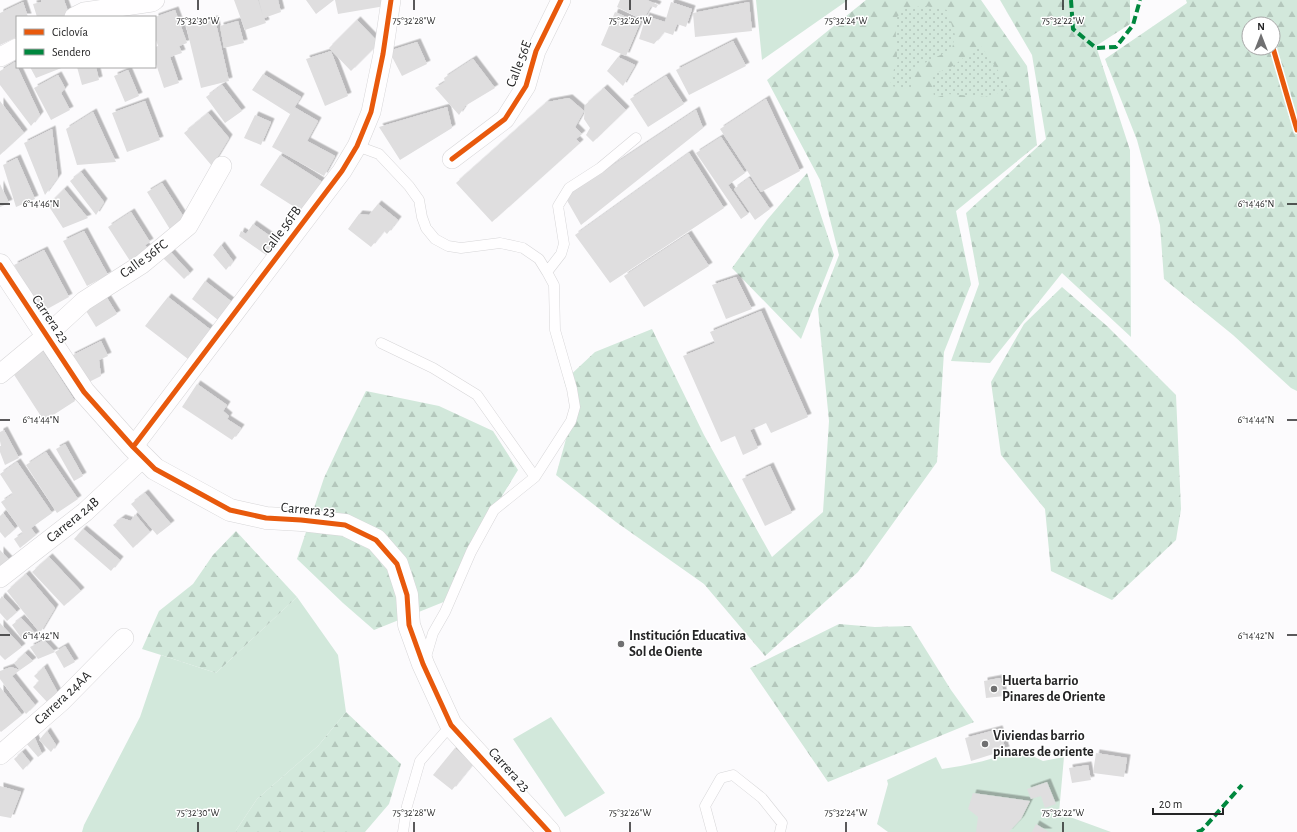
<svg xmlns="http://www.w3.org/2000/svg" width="1297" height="832" font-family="'Alegreya Sans',sans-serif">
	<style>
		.green { fill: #d2e8db }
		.forest { fill: url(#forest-firs); fill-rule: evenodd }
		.park { fill: url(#park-dots) }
		.building { fill: #dfdedf; filter: url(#shadow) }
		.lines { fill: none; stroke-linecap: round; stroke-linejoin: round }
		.service-casing { stroke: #d7d6d8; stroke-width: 11 }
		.minor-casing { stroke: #d7d6d8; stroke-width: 20 }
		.tertiary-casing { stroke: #d7d6d8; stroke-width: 23 }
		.service { stroke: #fffeff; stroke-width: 10 }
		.minor { stroke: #fffeff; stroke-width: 19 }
		.tertiary { stroke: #fffeff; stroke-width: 22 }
		.quiet { stroke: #00873e; stroke-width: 4; stroke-dasharray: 8 4; stroke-linecap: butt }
		.cycleway-casing { stroke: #fff; stroke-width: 8 }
		.cycleway { stroke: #e8590c; stroke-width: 5 }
		.ticks { fill: none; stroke: #252526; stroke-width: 1.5 }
		.poi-dot { fill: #707071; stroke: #fff; stroke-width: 1.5 }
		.labels { text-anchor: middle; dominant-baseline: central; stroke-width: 3; stroke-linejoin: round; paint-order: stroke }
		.street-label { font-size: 14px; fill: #252526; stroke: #fff }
		.poi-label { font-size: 14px; font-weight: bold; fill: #252526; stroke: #fff; text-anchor: start }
		.ticks-label { font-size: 10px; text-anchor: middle; fill: #252526; stroke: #fff; stroke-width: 3; stroke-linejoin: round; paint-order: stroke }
	</style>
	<defs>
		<pattern id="forest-firs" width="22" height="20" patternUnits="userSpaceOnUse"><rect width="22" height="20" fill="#d2e8db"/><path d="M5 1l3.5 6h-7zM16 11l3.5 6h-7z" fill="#b4c7bc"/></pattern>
		<pattern id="park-dots" width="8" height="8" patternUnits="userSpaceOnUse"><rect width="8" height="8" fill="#d2e8db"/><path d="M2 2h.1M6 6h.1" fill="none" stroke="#b4c7bc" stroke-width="1.8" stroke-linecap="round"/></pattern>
		<filter id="shadow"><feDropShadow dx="3.5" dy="-3.5" stdDeviation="0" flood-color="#0004"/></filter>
	</defs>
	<rect width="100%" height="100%" fill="#fcfbfd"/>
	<path class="green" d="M756,0H848L762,60Z
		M297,597L338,655L346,712L318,746L257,799L235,832H82L84,825L140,717L161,655L216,673Z
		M551,717L605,793L565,817L513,739Z
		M1018,749L1043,761L1064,757L1059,813L1111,832H888L877,824L888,784L887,780L936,757L942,769C968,765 994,760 1018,749Z"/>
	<path class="forest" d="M866,0H981L1027,66L1037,145L956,211L971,284L944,352L937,462L858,572L765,656L704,584L616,522L556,475L574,410L564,381L595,352L652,329L704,435L772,557L823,512L829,421L818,309L839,255L820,180L767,80Z
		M1000,0H1130V24L1096,46L1130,150L1131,337L1062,273L990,363L951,361L979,284L966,213L1046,139L1032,55Z
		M1186,0H1297V391L1291,388L1233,335L1164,279L1160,225L1137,140L1105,59L1187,3ZM1249,24H1273V48H1249Z
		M807,173L834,255L801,339L732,268L767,220Z
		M1062,287L1107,326L1176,395L1181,509L1176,540L1112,600L1051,571L1045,509L1001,455L991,382L1024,324Z
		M366,391L439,406L493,431L518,470L491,514L451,599L374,630L343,603L297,559L324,478L345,433Z
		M236,531L297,597L216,673L161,655L142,649L159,611L193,584L213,555Z
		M839,624L875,627L911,626L951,690L974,722L828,782L750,668Z
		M346,712L401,764L389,804L365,832H235L257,799L318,746Z"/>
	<path class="park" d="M925,6L947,10L955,35L952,49L911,70L912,89L890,86L897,56L895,19L906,8Z
		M980,45L1011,89L985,97L948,94L934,98L932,75L953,66Z"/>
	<path class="building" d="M41,0H64L70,17H37L33,4L41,2Z
		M234,0H258L263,16L259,0H278L281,12L264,18L266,23L245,30Z
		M306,0H334L316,14Z
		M335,0H383L385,6L338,14Z
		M620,0H647L658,5L656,8L651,6L643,20L617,7Z
		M23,2L28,17H17V37L0,45V13Z
		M671,2L692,9L686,27L677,24L673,35L664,32L654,44L639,39L646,16L665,22Z
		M749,2L752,31L695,37L693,13Z
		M175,10L187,43L179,46L182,53L170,57L179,83L164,88L155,61V47L158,46L155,37V17Z
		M615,12L640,23L626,56L601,45Z
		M215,19L229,81L201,88L186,26Z
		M357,20L379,43L351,71L329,48Z
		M238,21L244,43L224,48L220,26Z
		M733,41L746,66L689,95L676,70Z
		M417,42L427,64L402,76L389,51Z
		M331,51L348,96L325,106L306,59Z
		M618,57L635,65L623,86L607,71Z
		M473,59L495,88L465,106L459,115L435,88L445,82L444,78Z
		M15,62L40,115L31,126L0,85V71Z
		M30,67H64L36,78Z
		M77,67H96L99,80L82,85Z
		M128,70L139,96L125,102L114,76Z
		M263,74L301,97L290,114L252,90Z
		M58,75L65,88L61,93L70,110L51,120L34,88Z
		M666,76L684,104L648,127L630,99Z
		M222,85L242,111L225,123L206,97Z
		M604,88L626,110L593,142L586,135L590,128L584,119L585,105Z
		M569,98L584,111L575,127L582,134L576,139L580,143L492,222L456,183L547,102Z
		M766,99L800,171L761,192L720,129Z
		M0,101L24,133L0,155Z
		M145,101L160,140L127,152L112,113Z
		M294,107L318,121L307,141L335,156L324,176L272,147Z
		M447,107L452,128L400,160L379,127Z
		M696,110L703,128L581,225L565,197Z
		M93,112L116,162L77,165L66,129Z
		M208,113L229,138L212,166L184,133Z
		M255,115L271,122L261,145L244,138Z
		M52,129L58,177L45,195L24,143Z
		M721,137L745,173L728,185L748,214L741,219L696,153Z
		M689,153L724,208L610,283L575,235Z
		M280,155L327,185L307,215L260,185Z
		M17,158L35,199L16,207L3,165Z
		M81,172L104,202L96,215L70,181Z
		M749,178L770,209L755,220L734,189Z
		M162,183L187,222L171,231L147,192Z
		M0,184L9,203L0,207Z
		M64,189L88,218L63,228L48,205Z
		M378,204L398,220L387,234L384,231L371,247L348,229L359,214L369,215Z
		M131,212L150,242L145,245L150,252L132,264L108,227Z
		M253,224L280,243L269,257L239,236L241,231L246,234Z
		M84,231L108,275L87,286L63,241Z
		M688,234L709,266L644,307L624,276Z
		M221,245L233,261L226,270L213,255Z
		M167,248L190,273L184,279L160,255Z
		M44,250L69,297L40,313L14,265Z
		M736,277L752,309L726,319L712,285Z
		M205,281L232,302L218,320L192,299Z
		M104,293L117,314L96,327L83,306Z
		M168,297L211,330L188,359L145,326Z
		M761,311L808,417L771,433L766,423L750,430L758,448L743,455L735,436L721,442L683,356L715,343L710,332Z
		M101,341L108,356L99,360L101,376L85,384L71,356Z
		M42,350L75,401L44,421L11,370Z
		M197,384L227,405L223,411L229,416L227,419L241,428L232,440L182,407Z
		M4,430L19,458L5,465L0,452V446H1L0,441V432Z
		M65,444L83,476L74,481L56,449Z
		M46,452L78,499L57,513L26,465Z
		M17,462L52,513L31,528L36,535L20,548L14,539L23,533L1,502L13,494L0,474Z
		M770,466L792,513L765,526L742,479Z
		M145,493L171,524L157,535L131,504Z
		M3,513L15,529L5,538L0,532V516Z
		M135,514L150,532L133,548L113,525L122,518L131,521Z
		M83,529L120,560L111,571L74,539Z
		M0,550L14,565L0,576Z
		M49,557L81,591L64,606L32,572Z
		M26,574L55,608L40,633L7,591Z
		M2,596L17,612L7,621L0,613V599Z
		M21,618L36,634L22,639L12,625Z
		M0,623L22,647L5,660L0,655Z
		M44,640L55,652L38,659L30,647Z
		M65,646L75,662L64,668L55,652Z
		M25,653L33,661L20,670L14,663Z
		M11,667L20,670L12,676L35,705L26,714L0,679V671Z
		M44,667L59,695L49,704L33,687L39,681L34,676Z
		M1000,678L1004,696L986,698L984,681Z
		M0,687L22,715L1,732L0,731Z
		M999,729L1006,750L971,761L965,738Z
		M47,731L56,745L51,752L39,740Z
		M34,736L42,754L38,757L25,742Z
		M455,748L473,764L452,790L433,775Z
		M22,752L30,762L23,770L14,759Z
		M1096,753L1127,758L1124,777L1093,773Z
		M1088,765L1091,780L1072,783L1069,768Z
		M1047,782L1056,804L1045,808L1041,796L1031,799L1027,789Z
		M0,786L21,792L11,818L0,816Z
		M973,793L1030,801L1021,819L1009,832H976L978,817L968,809Z
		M1036,824L1049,832H1032Z"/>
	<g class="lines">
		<defs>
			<path id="service" d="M357,146L379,154L409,186L419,200L422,217L426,228L435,239L448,246L461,248L500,243L523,248L539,259L547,272L554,285L555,330L572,389L575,407L571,421L535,477L494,510L471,552L445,612L433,633L425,660
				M547,272L561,254L564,244L558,206L569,188L600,168L636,138
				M381,343L433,368L477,395L535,477
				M403,832L407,806L420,761L451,725
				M712,832L705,806L721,778L733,775L762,798L782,823L780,832"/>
			<path id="minor" d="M74,17L84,12L152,2L155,0
				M0,57L17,48
				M452,159L505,119L526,86L536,51L561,0
				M0,374L47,335L84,301L142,264L188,226L222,166
				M133,447L342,171L357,146L371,112L383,54L391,0
				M0,578L85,512L143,458
				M0,755L61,702L124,638"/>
			<path id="tertiary" d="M0,265L84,392L133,447L155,469L230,510L266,518L301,520L345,525L376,540L397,564L407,595L409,625L423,664L451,725L549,832"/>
		</defs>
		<use href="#service" class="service-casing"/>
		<use href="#minor" class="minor-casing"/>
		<use href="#tertiary" class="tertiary-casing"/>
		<use href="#service" class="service"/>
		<use href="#minor" class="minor"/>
		<use href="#tertiary" class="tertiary"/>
		<path class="quiet" d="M1071,0L1073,29L1096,48L1116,47L1133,25L1140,0
			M1197,832L1202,830L1242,785"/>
		<defs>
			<path id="cycleway" d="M1273,48L1297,130
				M452,159L505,119L526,86L536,51L561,0
				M0,265L84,392L133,447L155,469L230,510L266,518L301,520L345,525L376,540L397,564L407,595L409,625L423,664L451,725L549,832
				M133,447L342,171L357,146L371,112L383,54L391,0"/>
		</defs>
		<use href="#cycleway" class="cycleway-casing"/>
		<use href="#cycleway" class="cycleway"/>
	</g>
	<path class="ticks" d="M198,0V10M414,0V10M630,0V10M846,0V10M1063,0V10M0,204H10M1287,204H1297M0,420H10M1287,420H1297M0,635H10M1287,635H1297M198,822V832M414,822V832M630,822V832M846,822V832M1063,822V832"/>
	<g class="poi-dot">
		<circle cx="621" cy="644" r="4"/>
		<circle cx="994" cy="689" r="4"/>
		<circle cx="985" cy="744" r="4"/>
	</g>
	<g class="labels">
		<g class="street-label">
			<text transform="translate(519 64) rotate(-69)">Calle 56E</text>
			<text transform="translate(282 230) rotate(-53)">Calle 56FB</text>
			<text transform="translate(144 259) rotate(-36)">Calle 56FC</text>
			<text transform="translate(50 319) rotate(56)">Carrera 23</text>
			<text transform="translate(308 510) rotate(5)">Carrera 23</text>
			<text transform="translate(73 520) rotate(-39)">Carrera 24B</text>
			<text transform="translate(63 698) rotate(-43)">Carrera 24AA</text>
			<text transform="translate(509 770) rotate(48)">Carrera 23</text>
		</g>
		<g class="poi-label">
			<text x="629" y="636">Institución Educativa<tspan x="629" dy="16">Sol de Oiente</tspan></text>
			<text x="1002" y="681">Huerta barrio<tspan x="1002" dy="16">Pinares de Oriente</tspan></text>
			<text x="993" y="736">Viviendas barrio<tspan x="993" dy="16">pinares de oriente</tspan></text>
		</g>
	</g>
	<g class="ticks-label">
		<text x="198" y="24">75°32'30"W</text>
		<text x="414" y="24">75°32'28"W</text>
		<text x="630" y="24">75°32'26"W</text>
		<text x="846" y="24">75°32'24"W</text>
		<text x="1063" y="24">75°32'22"W</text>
		<text x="41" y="207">6°14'46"N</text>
		<text x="1256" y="207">6°14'46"N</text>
		<text x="41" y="423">6°14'44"N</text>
		<text x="1256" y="423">6°14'44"N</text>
		<text x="41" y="639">6°14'42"N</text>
		<text x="1256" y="639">6°14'42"N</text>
		<text x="198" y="816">75°32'30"W</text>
		<text x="414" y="816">75°32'28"W</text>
		<text x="630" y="816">75°32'26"W</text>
		<text x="846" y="816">75°32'24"W</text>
		<text x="1063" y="816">75°32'22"W</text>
	</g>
	<rect x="16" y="16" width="140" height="52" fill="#ffffff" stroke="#a8a8a8"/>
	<rect x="24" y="29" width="20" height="6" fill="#e8590c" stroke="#a8a8a8"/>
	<text x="52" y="36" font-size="12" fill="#252526">Ciclovía</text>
	<rect x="24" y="49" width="20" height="6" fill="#00873e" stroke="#a8a8a8"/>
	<text x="52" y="56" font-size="12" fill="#252526">Sendero</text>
	<g transform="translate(1261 36)"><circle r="19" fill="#ffffff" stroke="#a8a8a8"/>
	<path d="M0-3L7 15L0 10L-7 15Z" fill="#707071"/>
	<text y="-6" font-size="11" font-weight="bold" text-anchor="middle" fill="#252526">N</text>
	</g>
	<path d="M1153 808v6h70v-6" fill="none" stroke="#252526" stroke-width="2"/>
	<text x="1159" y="808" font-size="12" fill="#252526" stroke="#ffffff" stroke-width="3" paint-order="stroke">20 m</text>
</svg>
